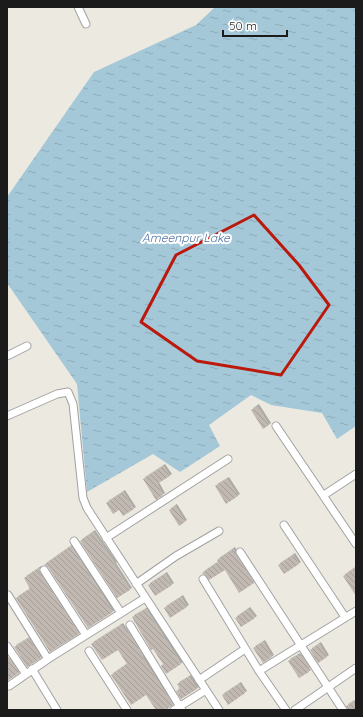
<svg xmlns="http://www.w3.org/2000/svg" width="363" height="717" font-family="Quicksand,sans-serif">
	<style>
		.water { fill: url(#water-ripples) }
		.building { fill: url(#building-back-hatch); filter: url(#shadow) }
		.lines { fill: none; stroke-linecap: round; stroke-linejoin: round }
		.street-casing { stroke: #a2a2a2; stroke-width: 9 }
		.street { stroke: #fff; stroke-width: 7 }
		.marked { fill: none; stroke: #ba190c; stroke-width: 3; stroke-linejoin: round }
		.labels { text-anchor: middle; dominant-baseline: central; stroke-width: 4; stroke-linejoin: round; paint-order: stroke }
		.water-label { font-size: 12px; font-style: italic; fill: #4e73a4; stroke: #fff }
	</style>
	<defs>
		<pattern id="water-ripples" width="26" height="14" patternUnits="userSpaceOnUse"><rect width="26" height="14" fill="#a4c8d8"/><path d="M2 4q2-2 4 0t4 0M15 11q2-2 4 0t4 0" fill="none" stroke="#8dabb9"/></pattern>
		<pattern id="building-back-hatch" width="6" height="6" patternUnits="userSpaceOnUse"><rect width="6" height="6" fill="#c0b8b1"/><path d="M-1 5l2 2M0 0l6 6M5-1l2 2" fill="none" stroke="#a49e98"/></pattern>
		<filter id="shadow"><feDropShadow dx="2" dy="-2" stdDeviation="0" flood-color="#0004"/></filter>
	</defs>
	<rect width="100%" height="100%" fill="#ece9e1"/>
	<path class="water" d="M215,7H356V426L337,439L322,413L271,405L251,395L209,425L220,446L180,472L153,454L87,492L77,384L7,283V197L94,72L196,25Z"/>
	<path class="building" d="M257,406L269,425L263,429L251,410Z
		M163,466L170,476L157,484L163,495L156,500L143,479Z
		M227,479L238,496L226,504L215,486Z
		M123,492L134,509L123,516L119,510L113,514L106,503Z
		M175,506L185,522L179,526L169,510Z
		M93,532L115,564L114,565L130,590L117,598L80,541Z
		M71,546L113,612L88,628L48,567L44,565Z
		M233,549L254,583L239,593L225,570L209,580L202,573L218,562L217,560Z
		M293,555L299,564L284,574L278,565Z
		M356,567V596L343,576Z
		M39,568L40,573L79,634L50,652L16,598L30,589L24,578Z
		M165,574L172,585L155,596L148,585Z
		M181,597L187,607L170,618L164,608Z
		M146,609L181,664L166,674L161,666L163,664L153,649L151,650L132,617Z
		M248,609L255,618L241,627L235,618Z
		M121,625L127,634L129,633L143,656L142,657L173,705L166,710H156L146,695L131,705L111,675L127,664L118,650L102,660L91,644Z
		M29,638L41,658L27,667L14,647Z
		M263,642L272,657L263,663L253,648Z
		M319,644L327,657L318,663L310,650Z
		M7,655L19,673L7,681Z
		M298,655L299,657L302,656L310,668L307,670L309,672L299,678L288,661Z
		M189,677L197,689L181,699L176,691L180,689L177,684Z
		M239,684L245,693L228,705L222,695Z
		M356,700V710H348L346,706Z"/>
	<g class="lines">
		<defs>
			<path id="street" d="M78,7L86,24
				M7,356L27,346
				M7,416L57,394L68,392L73,404L83,498L87,508L219,710
				M276,426L356,544
				M324,495L356,474
				M284,525L345,617
				M106,538L228,459
				M74,541L121,613
				M240,552L343,710
				M44,570L86,635
				M203,579L259,671L286,710
				M136,584L176,556L219,531
				M8,595L48,659
				M130,625L182,710
				M7,646L26,674
				M89,651L127,710
				M32,669L57,710
				M259,671L356,611
				M199,680L245,649
				M9,686L48,659L145,598
				M174,710L206,690
				M295,710L356,668"/>
		</defs>
		<use href="#street" class="street-casing"/>
		<use href="#street" class="street"/>
	</g>
	<path class="marked" d="M254,215L299,265L329,305L281,375L197,361L141,322L176,255Z"/>
	<g class="labels">
		<g class="water-label">
			<text x="186" y="237">Ameenpur Lake</text>
		</g>
	</g>
	<rect width="363" height="717" fill="none" stroke="#1b1b1b" stroke-width="16"/>
	<path d="M223 30v6h64v-6" fill="none" stroke="#1b1b1b" stroke-width="2"/>
	<text x="229" y="30" font-size="12" fill="#1b1b1b" stroke="#ffffff" stroke-width="3" paint-order="stroke">50 m</text>
</svg>
